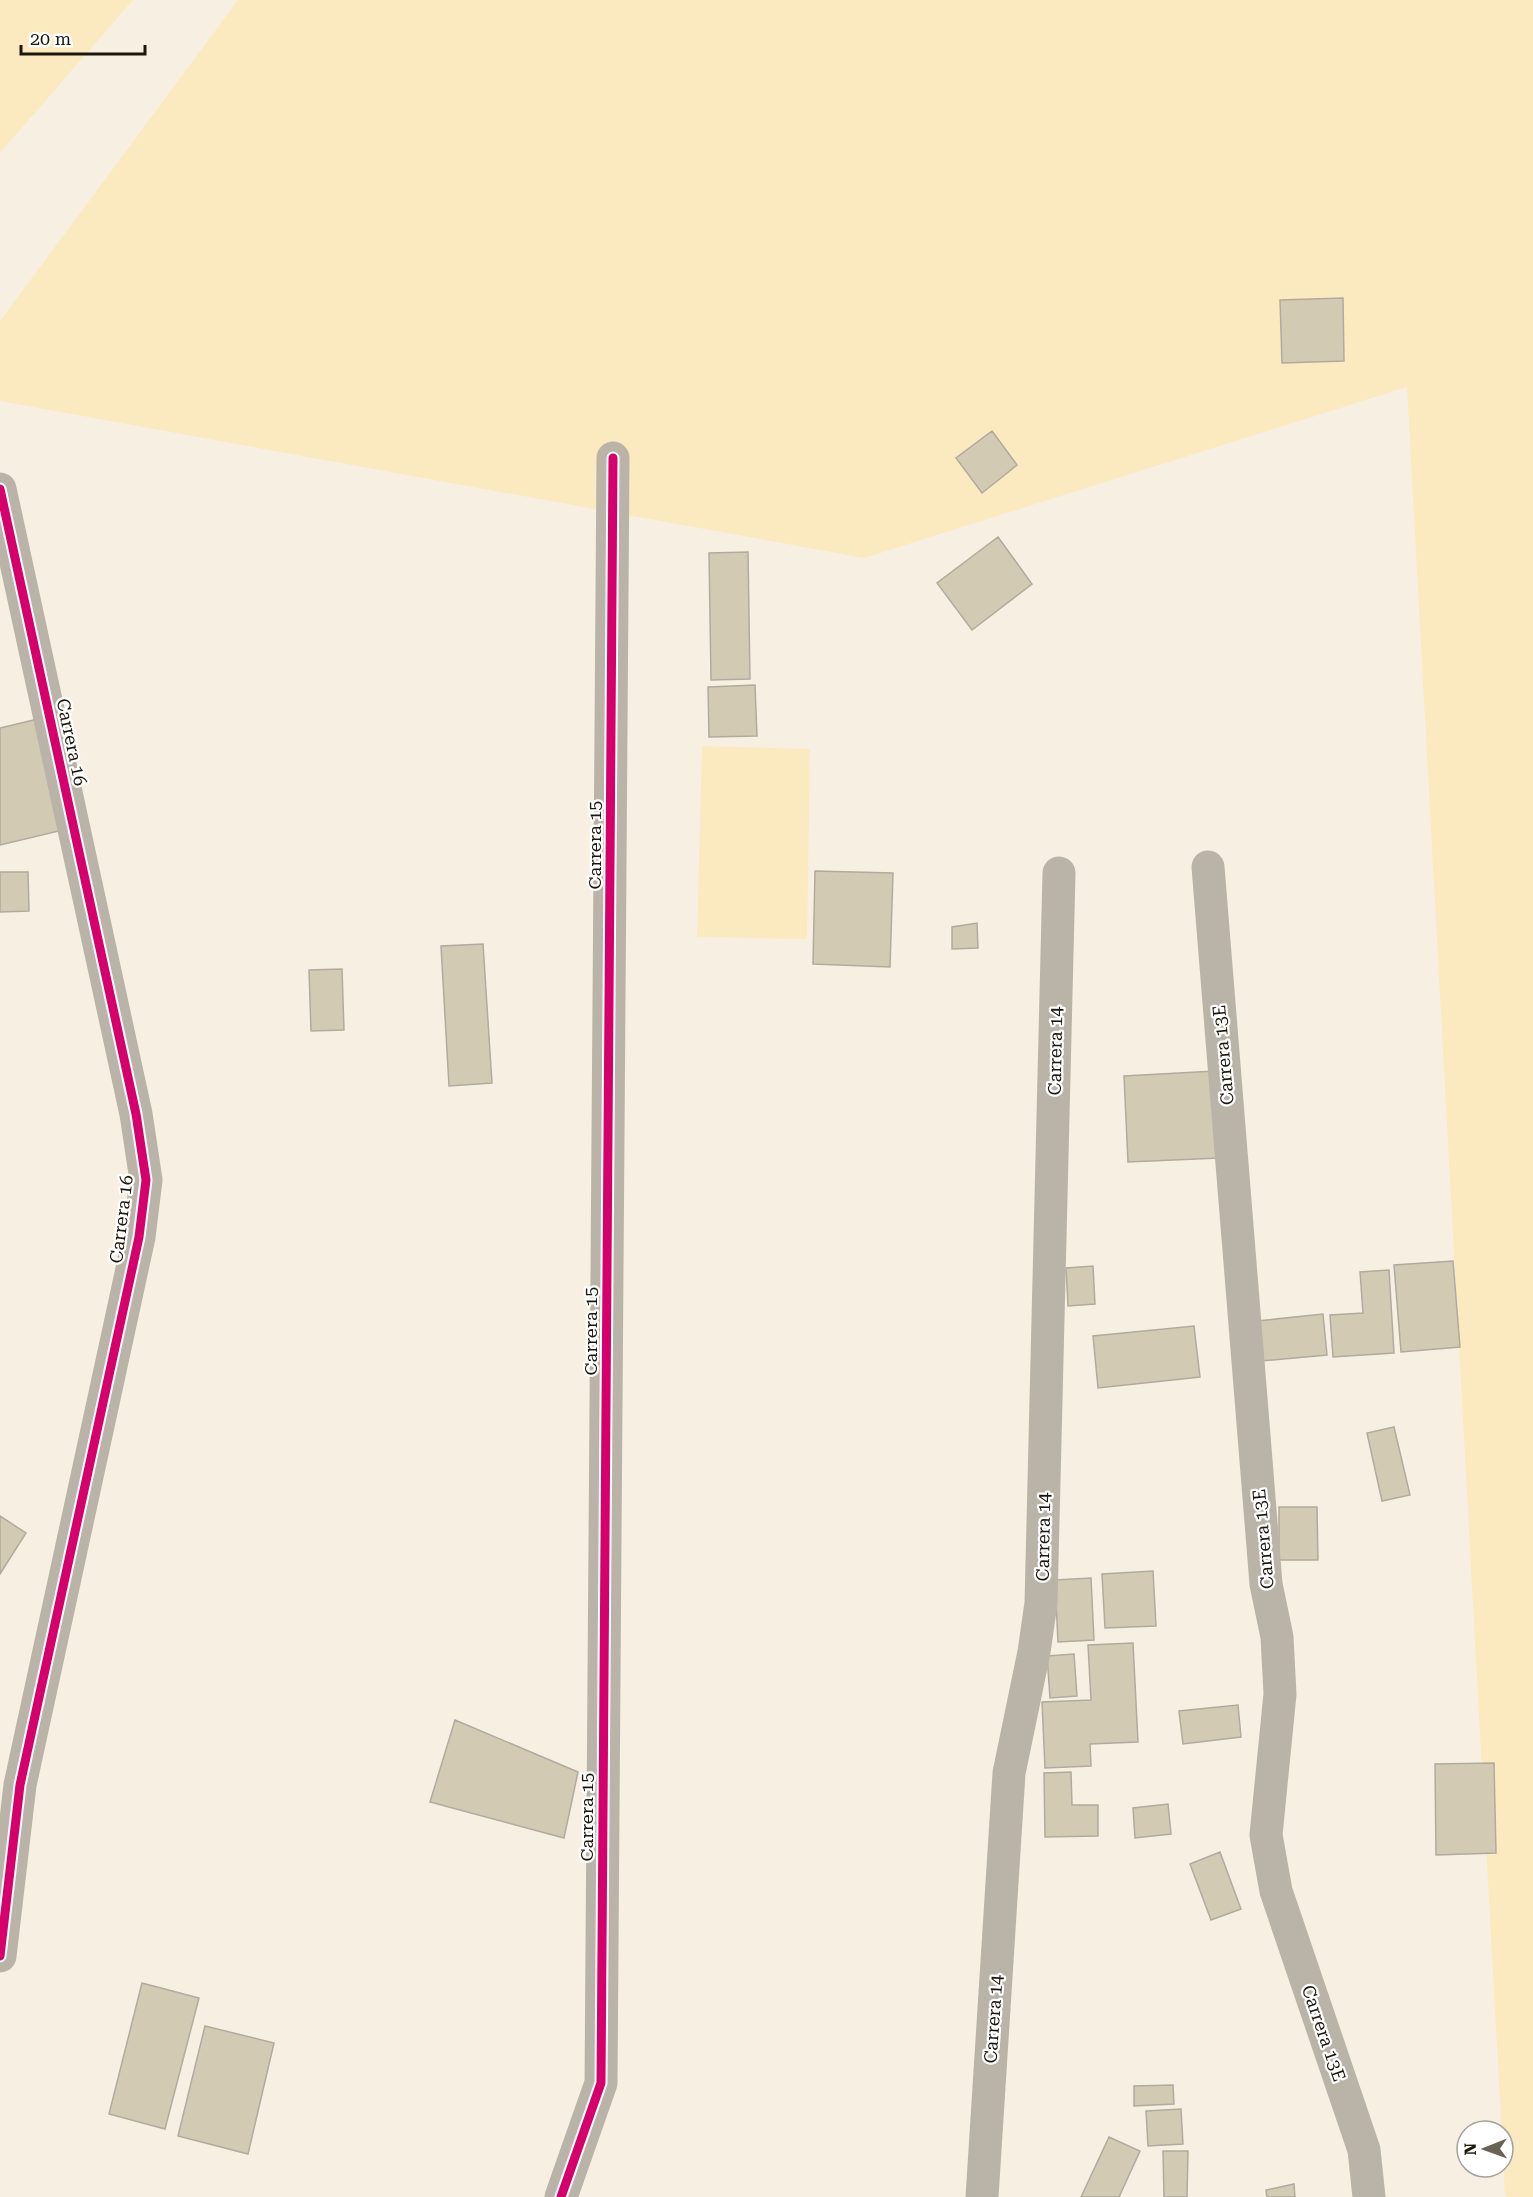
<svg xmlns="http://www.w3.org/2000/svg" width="1533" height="2197" font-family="'Roboto Serif',serif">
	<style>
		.green { fill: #fbe9c0 }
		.building { fill: #d3cab4; stroke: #b1ab9f; stroke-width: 1.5 }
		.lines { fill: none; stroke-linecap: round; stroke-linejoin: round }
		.street { stroke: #bab4a8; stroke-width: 33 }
		.cycleway-casing { stroke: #fff; stroke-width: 13 }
		.cycleway { stroke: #d6006c; stroke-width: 9 }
		.labels { text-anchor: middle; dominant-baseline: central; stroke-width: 4.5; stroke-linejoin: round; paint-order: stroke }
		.street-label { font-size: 18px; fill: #1c170b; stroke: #fff }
	</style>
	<rect width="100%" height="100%" fill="#f7f0e2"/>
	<path class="green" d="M0,0H133L0,153Z
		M238,0H1533V2197H1507L1505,2195L1407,387L864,558L0,401V321Z
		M702,746L810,749L807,939L697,937Z"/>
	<path class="building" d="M1343,298L1344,361L1282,363L1280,300Z
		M992,431L1017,465L982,493L956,458Z
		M998,537L1032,584L972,630L937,583Z
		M748,552L750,679L711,680L709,553Z
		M755,685L757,736L709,737L708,687Z
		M38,719L63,830L0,845V728Z
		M815,871L893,873L890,967L813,964Z
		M0,872H28L29,911L0,912Z
		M977,923L978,948L952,949V927Z
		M483,944L492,1083L449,1086L441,946Z
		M342,969L344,1030L311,1031L309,970Z
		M1215,1071L1219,1158L1128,1162L1124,1076Z
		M1453,1261L1460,1347L1401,1352L1394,1265Z
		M1093,1266L1095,1304L1068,1306L1066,1268Z
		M1389,1270L1394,1353L1333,1357L1330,1315L1363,1313L1360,1272Z
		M1323,1314L1327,1355L1261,1361L1257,1321Z
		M1194,1326L1200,1377L1098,1388L1093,1336Z
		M1394,1427L1410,1495L1382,1501L1367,1433Z
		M1279,1507H1317L1318,1560H1279Z
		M0,1516L26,1533L0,1574Z
		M1153,1571L1156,1626L1105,1628L1102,1574Z
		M1091,1578L1094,1640L1058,1642L1055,1580Z
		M1133,1643L1138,1742L1090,1744L1091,1766L1045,1768L1042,1702L1091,1700L1088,1645Z
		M1074,1654L1077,1696L1050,1698L1047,1656Z
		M1238,1705L1241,1737L1183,1744L1179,1711Z
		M455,1720L578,1772L564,1838L430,1802Z
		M1494,1763L1496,1853L1436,1855L1435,1764Z
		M1071,1772L1072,1805H1098V1836L1045,1837L1044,1773Z
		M1168,1804L1171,1834L1135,1838L1133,1808Z
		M1220,1852L1241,1909L1211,1920L1190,1864Z
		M142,1983L199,1998L165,2129L109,2114Z
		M205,2026L274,2043L248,2154L178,2136Z
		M1173,2085L1174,2104L1134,2106V2086Z
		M1181,2109L1183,2144L1148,2146L1146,2111Z
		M1109,2137L1140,2151L1119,2197H1081Z
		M1163,2151H1188L1187,2197H1164Z
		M1294,2184L1295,2197H1267L1266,2190Z"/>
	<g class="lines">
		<path class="street" d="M0,489L136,1114L146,1180L139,1237L20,1785L0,1956
			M1208,867L1266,1584L1277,1637L1280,1694L1266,1835L1276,1891L1364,2150L1369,2197
			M561,2197L601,2083L613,458
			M982,2197L1009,1773L1034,1652L1041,1603L1059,873"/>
		<defs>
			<path id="cycleway" d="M0,489L136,1114L146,1180L139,1237L20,1785L0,1956
				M561,2197L601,2083L613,458"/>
		</defs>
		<use href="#cycleway" class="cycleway-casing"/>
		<use href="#cycleway" class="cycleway"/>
	</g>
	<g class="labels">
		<g class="street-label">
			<text transform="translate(72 742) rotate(78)">Carrera 16</text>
			<text transform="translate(594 845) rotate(-90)">Carrera 15</text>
			<text transform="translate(1055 1051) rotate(-89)">Carrera 14</text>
			<text transform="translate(1223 1055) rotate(-95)">Carrera 13E</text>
			<text transform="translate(121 1219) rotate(-83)">Carrera 16</text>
			<text transform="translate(590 1331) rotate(-90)">Carrera 15</text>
			<text transform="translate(1043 1537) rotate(-89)">Carrera 14</text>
			<text transform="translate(1263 1539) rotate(-95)">Carrera 13E</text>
			<text transform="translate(586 1817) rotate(-90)">Carrera 15</text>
			<text transform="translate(993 2019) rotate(-86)">Carrera 14</text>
			<text transform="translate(1324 2033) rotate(71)">Carrera 13E</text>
		</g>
	</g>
	<g transform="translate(1485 2149) rotate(269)"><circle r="28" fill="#ffffff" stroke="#a4a29d" stroke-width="1.5"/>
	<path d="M0-4.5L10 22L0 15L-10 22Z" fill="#696356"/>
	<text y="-9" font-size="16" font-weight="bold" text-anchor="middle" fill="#1c170b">N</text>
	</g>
	<path d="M21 45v9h124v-9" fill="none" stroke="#1c170b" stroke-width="3"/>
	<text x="30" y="45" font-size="18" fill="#1c170b" stroke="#ffffff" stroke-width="4.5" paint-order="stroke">20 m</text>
</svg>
